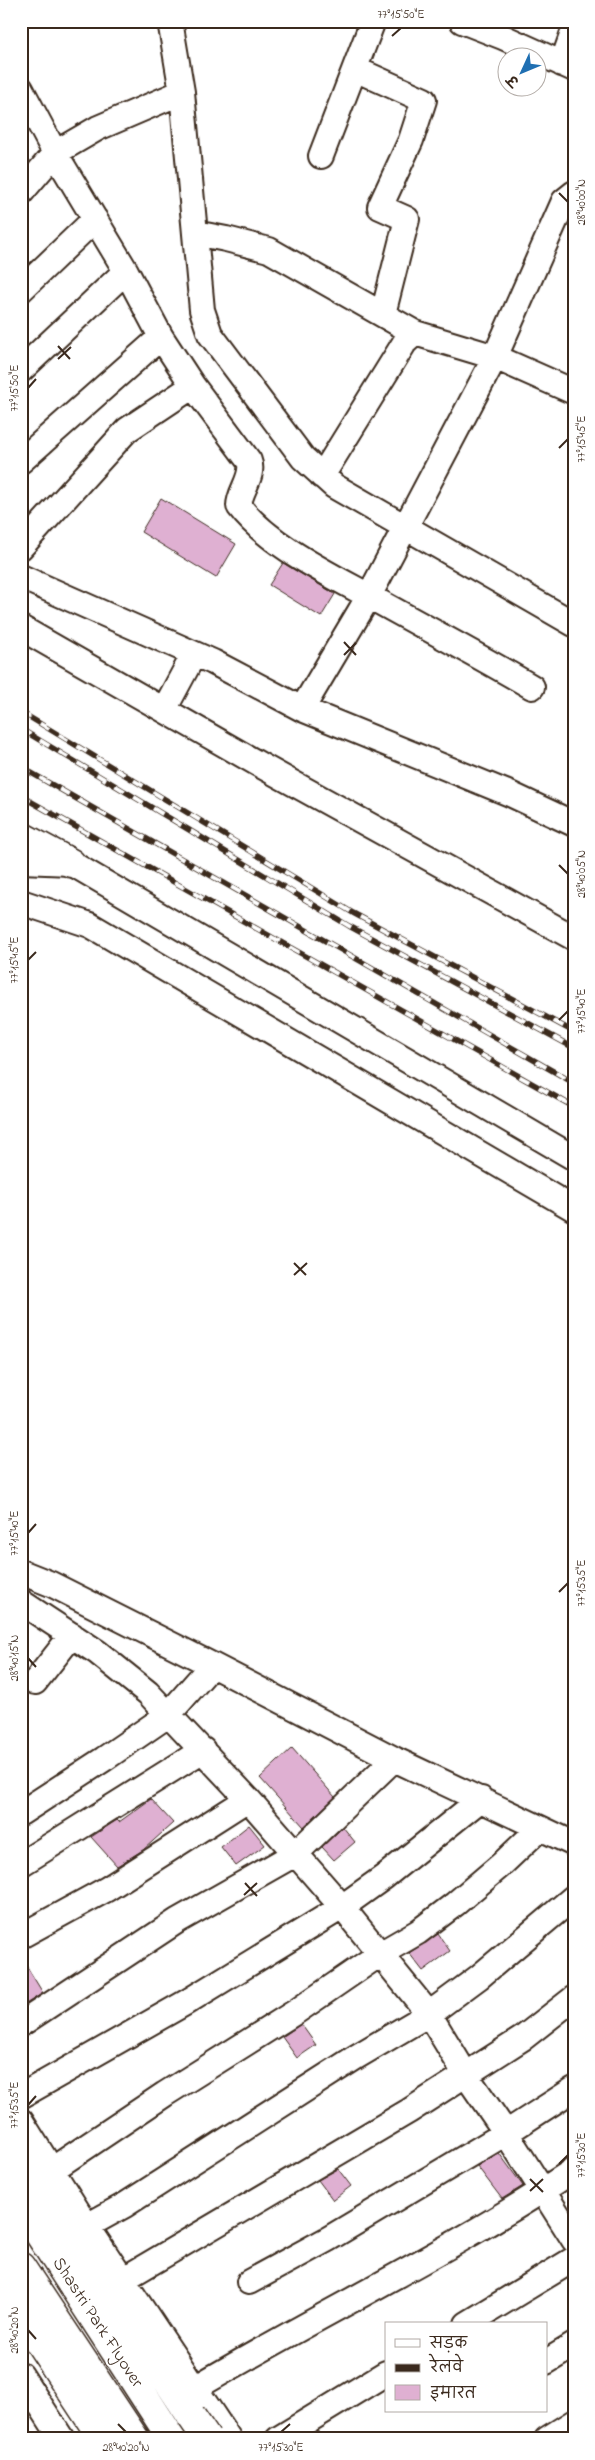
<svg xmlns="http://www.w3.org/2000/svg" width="595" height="2460" font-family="'Indie Flower','Playpen Sans Deva',sans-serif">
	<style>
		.building { fill: #dfb0d2; stroke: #3b2a1e }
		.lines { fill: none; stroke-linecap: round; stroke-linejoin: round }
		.minor-casing { stroke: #3b2a1e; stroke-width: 28 }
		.highway-casing { stroke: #3b2a1e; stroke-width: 31 }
		.minor { stroke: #fff; stroke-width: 24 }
		.highway { stroke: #fff; stroke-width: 28 }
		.rail-casing { stroke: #3b2a1e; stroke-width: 5.5 }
		.rail { stroke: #fff; stroke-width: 4; stroke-dasharray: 11; stroke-linecap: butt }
		.highway-bridge-casing { stroke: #3b2a1e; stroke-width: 31; stroke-linecap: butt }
		.highway-bridge { stroke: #fff; stroke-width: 28 }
		.ticks { fill: none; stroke: #3b2a1e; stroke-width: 2 }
		.labels { text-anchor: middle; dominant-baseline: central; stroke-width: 4; stroke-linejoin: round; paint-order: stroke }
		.street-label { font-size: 18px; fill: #3b2a1e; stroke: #fff }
		.neatline { fill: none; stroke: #3b2a1e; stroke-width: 2 }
		.ticks-label { font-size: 12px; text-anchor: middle; fill: #3b2a1e }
	</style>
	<rect width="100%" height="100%" fill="#fff"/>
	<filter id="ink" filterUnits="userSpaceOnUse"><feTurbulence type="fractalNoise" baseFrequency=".02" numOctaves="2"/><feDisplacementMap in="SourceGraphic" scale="10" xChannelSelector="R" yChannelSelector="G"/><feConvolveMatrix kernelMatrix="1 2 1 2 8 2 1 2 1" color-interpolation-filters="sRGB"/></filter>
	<g filter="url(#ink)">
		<path class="building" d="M161,498L236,544L216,578L141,532Z
			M283,563L335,594L321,617L269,585Z
			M292,1748L335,1797L304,1827L260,1778Z
			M151,1799L173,1823L143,1850L117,1866L91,1837L117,1820L119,1822Z
			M249,1825L265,1845L236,1866L221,1847Z
			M343,1827L355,1842L334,1860L322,1847Z
			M438,1934L450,1951L423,1971L409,1953Z
			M21,1957L43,1993L21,2007Z
			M301,2024L316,2045L297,2058L282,2037Z
			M499,2153L523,2186L502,2199L477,2166Z
			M338,2169L351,2186L333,2200L318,2180Z"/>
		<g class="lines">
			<defs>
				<path id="minor" d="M170,21L182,92L202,310L210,334L303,458L334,486L574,624
					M462,21L503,37L574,69
					M562,64L574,30
					M355,69L424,100L411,140L380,207L407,219L383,314
					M21,89L55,153L126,271L161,337L193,386L249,461C255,476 239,491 239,506C269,546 333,576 376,600C428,629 481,657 532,687
					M321,156L373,21
					M21,193L55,153L98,128L182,92
					M195,233L226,239L269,250L415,333
					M21,290L95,219
					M21,370L126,271
					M21,461L161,337
					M322,476L405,342L415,333L495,357L574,392
					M21,547L127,430L193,386
					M21,577L213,662L302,709L510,794L574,824
					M21,628L262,766L574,938
					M302,709L369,596L495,357L564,201L574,193
					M164,710L194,654
					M21,861L71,863L574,1158
					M21,902L90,925L574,1209
					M21,1572L51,1584L212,1665L394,1759L574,1844
					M21,1602L97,1652L148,1693L248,1799L342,1907L429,2014L466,2075L506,2133L574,2240
					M35,1682L72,1635
					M21,1813L104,1759L168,1715L212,1665
					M21,1864L203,1750
					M21,1936L107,1889L248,1799
					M21,2024L177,1921L295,1854L394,1759
					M21,2096L185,2003L342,1907L384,1877L481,1799
					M21,2121L87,2226L229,2439
					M50,2171L165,2094L297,2011L380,1954L418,1932L455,1904L501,1865L539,1829
					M87,2226L125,2205L356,2057L429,2014L479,1977L574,1897
					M122,2280L409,2111L523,2038L574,1998
					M249,2282L328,2239L506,2133L574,2089
					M467,2324L574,2259
					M546,2362L574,2345
					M21,2375L62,2439
					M195,2388C320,2314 452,2251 574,2170
					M278,2439L386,2373
					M547,2439L574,2422"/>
				<path id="highway" d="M21,836L71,863
					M21,2160L191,2416
					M21,2206L172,2439
					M21,2267L135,2439
					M21,2315L103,2439"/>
			</defs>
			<use href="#minor" class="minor-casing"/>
			<use href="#highway" class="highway-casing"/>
			<use href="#minor" class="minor"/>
			<use href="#highway" class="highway"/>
			<defs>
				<path id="rail" d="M21,712L353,913L574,1032
					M21,729L349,926L574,1048
					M21,767L574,1083
					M21,796L574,1107"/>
			</defs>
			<use href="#rail" class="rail-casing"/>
			<use href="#rail" class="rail"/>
			<defs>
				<path id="highway-bridge" d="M191,2416L207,2439"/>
			</defs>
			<use href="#highway-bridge" class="highway-bridge-casing"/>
			<use href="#highway-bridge" class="highway-bridge"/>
		</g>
	</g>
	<path class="ticks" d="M392,36L401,28M559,193L568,202M58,346L70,359M58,359L71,347M28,388L36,379M559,448L568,439M344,642L356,655M344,655L356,643M559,865L568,874M28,960L36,952M559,1020L568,1011M294,1263L306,1275M294,1275L307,1263M28,1533L36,1524M559,1592L568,1583M28,1658L36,1667M245,1883L257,1896M244,1895L257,1883M28,2105L36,2096M559,2164L568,2155M530,2179L543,2192M530,2191L543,2179M28,2330L36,2339M118,2424L126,2432M281,2432L290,2424"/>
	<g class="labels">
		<g class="street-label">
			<text transform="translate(97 2323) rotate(57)">Shastri Park Flyover</text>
		</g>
	</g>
	<rect width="595" height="2460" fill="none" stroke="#fff" stroke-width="55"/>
	<rect x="385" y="2322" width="162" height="90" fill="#ffffff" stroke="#b1aaa5"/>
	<rect x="395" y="2339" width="25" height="8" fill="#ffffff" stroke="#b1aaa5"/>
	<text x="430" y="2348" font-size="15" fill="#3b2a1e">सड़क</text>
	<rect x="395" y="2364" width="25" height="8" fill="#3b2a1e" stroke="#b1aaa5"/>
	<text x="430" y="2372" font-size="15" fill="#3b2a1e">रेलवे</text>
	<rect x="395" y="2385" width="25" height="15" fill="#dfb0d2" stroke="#b1aaa5"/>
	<text x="430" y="2398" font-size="15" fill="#3b2a1e">इमारत</text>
	<g transform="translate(522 72) rotate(226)"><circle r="24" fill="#ffffff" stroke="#b1aaa5"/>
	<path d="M0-4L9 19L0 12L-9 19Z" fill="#1f6fb2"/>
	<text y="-8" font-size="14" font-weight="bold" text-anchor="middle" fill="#3b2a1e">उ</text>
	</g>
	<rect x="28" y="28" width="540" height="2404" class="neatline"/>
	<g class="ticks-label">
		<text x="401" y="18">77°15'50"E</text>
		<text transform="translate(581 202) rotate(-90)" y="4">28°40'00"N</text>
		<text transform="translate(14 388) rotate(-90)" y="4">77°15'50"E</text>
		<text transform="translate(581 439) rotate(-90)" y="4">77°15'45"E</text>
		<text transform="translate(581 874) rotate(-90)" y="4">28°40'05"N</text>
		<text transform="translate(14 960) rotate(-90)" y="4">77°15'45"E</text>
		<text transform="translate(581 1011) rotate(-90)" y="4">77°15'40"E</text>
		<text transform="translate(14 1533) rotate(-90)" y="4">77°15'40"E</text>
		<text transform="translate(581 1583) rotate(-90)" y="4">77°15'35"E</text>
		<text transform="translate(14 1658) rotate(-90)" y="4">28°40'15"N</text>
		<text transform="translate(14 2105) rotate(-90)" y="4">77°15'35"E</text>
		<text transform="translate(581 2155) rotate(-90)" y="4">77°15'30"E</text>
		<text transform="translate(14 2330) rotate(-90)" y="4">28°40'20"N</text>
		<text x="126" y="2451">28°40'20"N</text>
		<text x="281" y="2451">77°15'30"E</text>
	</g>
</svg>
